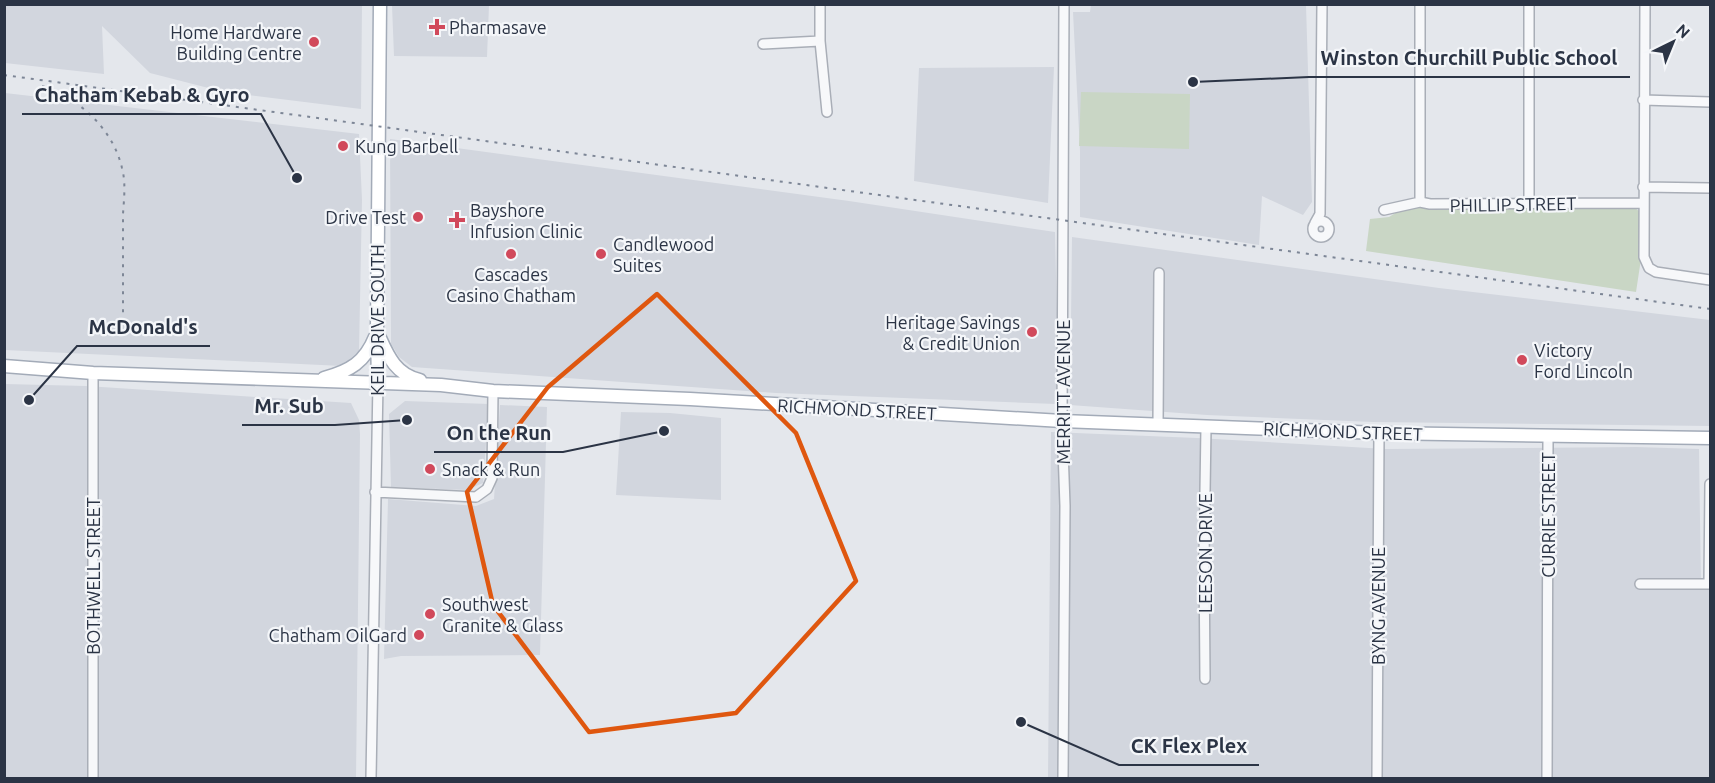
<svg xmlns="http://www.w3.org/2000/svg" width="1715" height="783" font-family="Ubuntu,sans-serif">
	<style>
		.built { fill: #d2d6de }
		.green { fill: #c9d6c5 }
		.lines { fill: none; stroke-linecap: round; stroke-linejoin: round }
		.minor-casing { stroke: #a9aeb7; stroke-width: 12 }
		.major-casing { stroke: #a3abb8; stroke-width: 15 }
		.minor { stroke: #f7f8fa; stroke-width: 9 }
		.major { stroke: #fff; stroke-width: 12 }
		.rail { stroke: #7d8696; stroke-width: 2; stroke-dasharray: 3 6; stroke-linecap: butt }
		.marked { fill: none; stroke: #df570f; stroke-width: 4.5; stroke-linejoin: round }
		.poi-dot { fill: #d1495b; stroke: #f4f6f9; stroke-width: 2 }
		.labels { text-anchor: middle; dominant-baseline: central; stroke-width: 4.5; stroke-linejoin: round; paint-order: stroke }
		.poi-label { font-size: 18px; fill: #2b3445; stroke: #f4f6f9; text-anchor: start }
		.street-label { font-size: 18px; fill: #2b3445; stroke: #f4f6f9 }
		.leader { fill: none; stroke: #2b3445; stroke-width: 2 }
		.callout-dot { fill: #2b3445; stroke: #f4f6f9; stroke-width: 2 }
		.callout-label { font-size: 20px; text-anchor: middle; font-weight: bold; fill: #2b3445; stroke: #f4f6f9; stroke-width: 4.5; stroke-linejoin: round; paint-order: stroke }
	</style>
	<rect width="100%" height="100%" fill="#e4e7ec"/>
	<path class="built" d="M5,4L362,5L361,109L224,92L150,73L102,26L104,74L5,63Z
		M1091,4L1306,5L1312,202L1303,215L1262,196L1259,245L1080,217V151L1073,12H1090Z
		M392,5H489L487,57L394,56Z
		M1054,67L1048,203L914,181L919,68Z
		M5,93L359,134L362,200L359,351L342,366L5,350Z
		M390,139L849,201L1055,232L1057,320L1056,404L776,393L412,367L399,357L391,344Z
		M1072,237L1439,288L1710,320V426L1373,422L1207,415L1070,405Z
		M5,384L86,386L351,403L359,420L360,434L356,778H5Z
		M405,401L489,404L483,483L467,490L391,487L389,414Z
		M500,405L547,407L540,655L401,656L384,659L388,499L476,506L494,499Z
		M621,412L670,413L721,418V500L616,495Z
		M1051,432L1197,438L1386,449L1636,447L1699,449L1701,589L1710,590V778H1048Z"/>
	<path class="green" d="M1081,92L1190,94L1189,149L1079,146Z
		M1416,205L1634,207L1640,212L1641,259L1636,292L1366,251L1370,219L1389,217L1405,207Z"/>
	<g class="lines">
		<defs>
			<path id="minor" d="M820,4V41L827,112
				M1529,4V203
				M1645,4L1644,257L1649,268L1656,272L1710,280
				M763,44L820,41
				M1643,100L1710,102
				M1643,187L1710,188
				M1420,202V4
				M1384,210L1420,202L1430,204L1643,203
				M1313 229a8 8 0 1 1 16 0a8 8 0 1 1-16 0Z
				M1315,223L1320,214L1322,4
				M93,373V778
				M1158,425L1159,273
				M375,492L476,497L487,489L492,478L493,391
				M1640,584H1710
				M1709,584L1710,484
				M1205,679L1204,557L1206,427
				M371,778L378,382
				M1063,778L1065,506L1062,421L1064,4
				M1377,778L1379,433
				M1547,778L1548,436"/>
			<path id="major" d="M379,336C388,356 396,375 420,380
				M4,366L93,373L441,385L493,391L690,399L1062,421L1379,433L1710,438
				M324,378C350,371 365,362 375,337
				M378,382L377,332L380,4"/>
		</defs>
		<use href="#minor" class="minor-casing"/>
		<use href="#major" class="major-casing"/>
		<use href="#minor" class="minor"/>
		<use href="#major" class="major"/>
		<path class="rail" d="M4,75L1710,309
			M42,86C79,98 113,129 122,168C126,183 124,199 123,214C123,247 123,281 123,315"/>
	</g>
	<path class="marked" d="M657,294L796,433L856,581L736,713L589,732L493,605L467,492L548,387Z"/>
	<g class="poi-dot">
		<path d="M434 18h6v6h6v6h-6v6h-6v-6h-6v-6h6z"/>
		<circle cx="314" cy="42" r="6"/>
		<circle cx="343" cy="146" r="6"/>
		<circle cx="418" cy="217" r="6"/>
		<path d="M454 211h6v6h6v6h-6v6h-6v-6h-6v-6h6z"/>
		<circle cx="511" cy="254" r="6"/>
		<circle cx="601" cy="254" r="6"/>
		<circle cx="1032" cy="332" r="6"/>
		<circle cx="1522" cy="360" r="6"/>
		<circle cx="430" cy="469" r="6"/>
		<circle cx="430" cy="614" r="6"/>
		<circle cx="419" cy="635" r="6"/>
	</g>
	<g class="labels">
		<g class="poi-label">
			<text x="449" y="27">Pharmasave</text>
			<text x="302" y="32" text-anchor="end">Home Hardware<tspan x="302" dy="21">Building Centre</tspan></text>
			<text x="355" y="146">Kung Barbell</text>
			<text x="470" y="210">Bayshore<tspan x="470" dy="21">Infusion Clinic</tspan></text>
			<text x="406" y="217" text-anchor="end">Drive Test</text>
			<text x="613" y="244">Candlewood<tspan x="613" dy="21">Suites</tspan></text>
			<text x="511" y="274" text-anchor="middle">Cascades<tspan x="511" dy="21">Casino Chatham</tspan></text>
			<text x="1020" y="322" text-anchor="end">Heritage Savings<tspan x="1020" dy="21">&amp; Credit Union</tspan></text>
			<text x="1534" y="350">Victory<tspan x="1534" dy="21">Ford Lincoln</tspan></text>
			<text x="442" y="469">Snack &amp; Run</text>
			<text x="442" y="604">Southwest<tspan x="442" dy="21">Granite &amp; Glass</tspan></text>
			<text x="407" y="635" text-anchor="end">Chatham OilGard</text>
		</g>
		<g class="street-label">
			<text transform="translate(1513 204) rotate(-1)">PHILLIP STREET</text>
			<text transform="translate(377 320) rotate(-90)">KEIL DRIVE SOUTH</text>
			<text transform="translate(1063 392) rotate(-90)">MERRITT AVENUE</text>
			<text transform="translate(857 409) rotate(3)">RICHMOND STREET</text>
			<text transform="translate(1343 431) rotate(2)">RICHMOND STREET</text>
			<text transform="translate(1548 515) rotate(-90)">CURRIE STREET</text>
			<text transform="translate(1205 553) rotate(-90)">LEESON DRIVE</text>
			<text transform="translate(93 576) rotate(-90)">BOTHWELL STREET</text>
			<text transform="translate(1378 606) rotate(-90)">BYNG AVENUE</text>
		</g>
	</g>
	<path class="leader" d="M1193 82L1309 77H1630M297 178L261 114H22M29 400L77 346H210M407 420L335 425H242M664 431L563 452H434M1021 722L1119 765H1259"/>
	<g class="callout-dot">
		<circle cx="1193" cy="82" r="6"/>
		<circle cx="297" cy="178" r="6"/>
		<circle cx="29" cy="400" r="6"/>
		<circle cx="407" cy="420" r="6"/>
		<circle cx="664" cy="431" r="6"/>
		<circle cx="1021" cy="722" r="6"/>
	</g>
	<g class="callout-label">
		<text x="1469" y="65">Winston Churchill Public School</text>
		<text x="142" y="102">Chatham Kebab &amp; Gyro</text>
		<text x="143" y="334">McDonald's</text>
		<text x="289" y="413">Mr. Sub</text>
		<text x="499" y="440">On the Run</text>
		<text x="1189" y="753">CK Flex Plex</text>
	</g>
	<rect width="1715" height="783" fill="none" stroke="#2b3445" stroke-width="12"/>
	<g transform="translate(1673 42) rotate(43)" stroke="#f4f6f9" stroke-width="4.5" paint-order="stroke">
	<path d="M0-4.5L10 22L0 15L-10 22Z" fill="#2b3445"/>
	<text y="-9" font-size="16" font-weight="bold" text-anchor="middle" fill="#2b3445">N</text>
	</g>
</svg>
